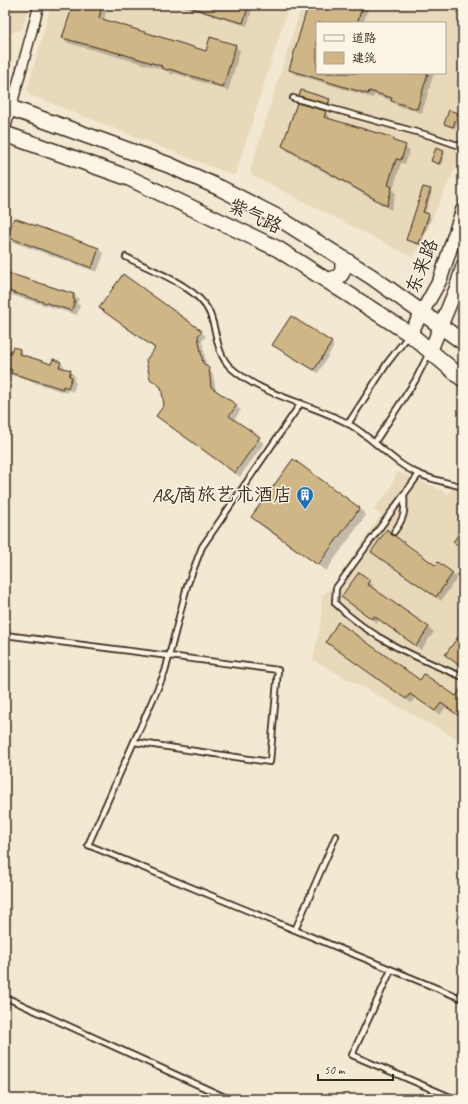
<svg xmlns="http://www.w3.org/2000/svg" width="468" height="1104" font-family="Caveat,'LXGW WenKai TC',sans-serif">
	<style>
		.built { fill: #e8d9bb; fill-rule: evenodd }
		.shadow { fill: #0003 }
		.building { fill: #cfb686; stroke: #3b2a1e }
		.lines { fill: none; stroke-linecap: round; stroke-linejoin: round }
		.lane-casing { stroke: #3b2a1e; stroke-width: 8 }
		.street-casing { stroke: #3b2a1e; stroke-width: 12 }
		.secondary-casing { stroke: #3b2a1e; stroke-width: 16 }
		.primary-casing { stroke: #3b2a1e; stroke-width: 18 }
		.lane { stroke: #fcf5e5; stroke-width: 4.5 }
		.street { stroke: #fcf5e5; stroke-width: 9 }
		.secondary { stroke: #fcf5e5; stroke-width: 13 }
		.primary { stroke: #fcf5e5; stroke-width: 15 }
		.labels { text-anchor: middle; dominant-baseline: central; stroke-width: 3; stroke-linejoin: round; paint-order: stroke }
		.street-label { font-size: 19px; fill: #3b2a1e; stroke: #fcf5e5 }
		.poi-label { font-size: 19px; fill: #3b2a1e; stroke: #fcf5e5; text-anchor: end }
	</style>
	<rect width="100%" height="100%" fill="#f3e8d2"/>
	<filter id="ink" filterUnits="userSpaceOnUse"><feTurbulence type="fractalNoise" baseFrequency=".025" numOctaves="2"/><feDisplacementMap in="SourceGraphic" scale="8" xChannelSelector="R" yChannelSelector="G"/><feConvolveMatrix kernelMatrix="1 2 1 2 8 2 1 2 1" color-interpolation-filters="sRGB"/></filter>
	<g filter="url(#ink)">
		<path class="built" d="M5,5H29L22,29L5,36Z
			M51,5H289L236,173L232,175L30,95L27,90Z
			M302,5H463V152L415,255L413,256H410L252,175L250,170ZM317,23H445V73H317Z
			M397,472L433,486L448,494L460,476H463V742L313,660L322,618L321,597L331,588L381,515L373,509L389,491Z"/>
		<path class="shadow" d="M5,5H14V6L5,11Z
			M74,5L102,7L106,12L104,20L207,53L236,46L240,51L228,91L174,73L173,75L165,70L68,43L63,38Z
			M178,5H254L247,26Z
			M309,5H364L368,9L363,23H317V73H434L422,113L397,106L393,101L374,95L373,98L295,74L290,70Z
			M462,73H463V89L458,86Z
			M300,95L329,100L331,102L330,105L302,98Z
			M325,112L330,117L329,120L394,139L410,151L405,164L401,163L393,189L396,193L391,210L288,151L283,146Z
			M457,114L459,116L455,129L447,126L445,124Z
			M443,152L445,154L441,166L435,163L433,161Z
			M430,190L432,192L425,214L431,217L421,246L407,240Z
			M15,219L99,249L104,254L97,272L13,242L8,237Z
			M5,273L74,294L79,299L77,303L80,306L77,315L5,293Z
			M123,275L206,336L202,341L207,368L213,374L216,391L241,410L234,420L264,443L240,477L157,416L165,405L155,349L100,308Z
			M331,343L334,346L318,373L277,348Z
			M20,350L24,355V356L52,365L60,362L65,367L64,369L70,371L75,376L74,380L76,383L73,392L68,390L67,393L5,373V351L12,353Z
			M359,508L366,515L326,571L259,524L253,517Z
			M392,536L435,566L438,563L457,578L441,601L372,552Z
			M359,574L374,586L372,588L434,632L421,650L379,620L377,623L342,597Z
			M328,642L456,698L463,691V719L446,707L440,715L415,698L411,703Z"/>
		<path class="building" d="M73,5H102L99,18L206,51L210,37L236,45L223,87L210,83L211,82L169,69L168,70L161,68L162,66L126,55L62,38Z
			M190,5H249L243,23L217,16L190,7Z
			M308,5H363L357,23H317V73H428L417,109L391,101L392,98L369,91L368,94L289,70Z
			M301,90L330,99L328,104L299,96Z
			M297,103L326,111L324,117L394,138V141L406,145L401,160L396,159L388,185L392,187L387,206L282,146Z
			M449,110L458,113L453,127L444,124Z
			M436,148L444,151L439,164L431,161Z
			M423,187L431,189L423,212L429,214L419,244L406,240Z
			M14,218L99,248L92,268L7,237Z
			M5,272L74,294L73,299L75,300L72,311L5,290Z
			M123,274L202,331L198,336L203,363L209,368L211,387L237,405L229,416L260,437L235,473L156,416L164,405L161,387L150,379L146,360L155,348L99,308Z
			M291,316L332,342L314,370L272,345Z
			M13,347L20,349L19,354L36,359L51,364L53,359L61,362L59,367L71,370L69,376L72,377L68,388L63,386V389L11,373L12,370L5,368V350L11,352Z
			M293,459L360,508L318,565L251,517Z
			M463,528V549L453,542Z
			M387,529L392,535L395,536L435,565L438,562L453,573L436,597L371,552Z
			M359,572L370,580L367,584L429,627L416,646L374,616L372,619L341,597Z
			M338,622L420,680L424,674L456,696L463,686V719L441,703L435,711L410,694L406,699L326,642Z
			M463,630V668L445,655Z"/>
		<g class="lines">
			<defs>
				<path id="lane" d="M293,98L431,136L463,147
					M126,257C151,270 200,287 210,314C217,331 216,353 230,367C262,396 310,403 347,423C373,437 392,463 419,474C433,480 449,483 463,487
					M301,403L202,547L187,586L165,672L88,845L463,999
					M348,424L388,362L409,335
					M375,442L415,381L429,353
					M419,474L336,588L335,603C371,639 417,658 463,677
					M394,532C405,517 405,512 404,494
					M5,635L278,670L270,762L134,742
					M295,930L336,836
					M391,970L352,1055L455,1099
					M5,997L229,1099"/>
				<path id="street" d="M5,130L39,5"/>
				<path id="secondary" d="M410,334L440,280L463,209
					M430,352L456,289L463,266"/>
				<path id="primary" d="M5,106L169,165L220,188L277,217L372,277L463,342
					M5,134L129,178L278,249L410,334L463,379
					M328,280C342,278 345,272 342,258"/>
			</defs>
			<use href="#lane" class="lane-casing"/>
			<use href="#street" class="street-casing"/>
			<use href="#secondary" class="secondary-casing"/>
			<use href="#primary" class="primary-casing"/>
			<use href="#lane" class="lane"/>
			<use href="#street" class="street"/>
			<use href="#secondary" class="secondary"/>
			<use href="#primary" class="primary"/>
		</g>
	</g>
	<defs>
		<symbol id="building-pin" viewBox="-11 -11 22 30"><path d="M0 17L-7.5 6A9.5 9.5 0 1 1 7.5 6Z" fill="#1f6fb2" stroke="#fcf5e5"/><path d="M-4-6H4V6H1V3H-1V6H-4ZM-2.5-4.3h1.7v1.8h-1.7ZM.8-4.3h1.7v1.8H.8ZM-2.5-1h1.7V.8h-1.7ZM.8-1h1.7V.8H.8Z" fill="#fff"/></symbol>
	</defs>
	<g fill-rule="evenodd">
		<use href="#building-pin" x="295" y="485" width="20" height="27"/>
	</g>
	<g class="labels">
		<g class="street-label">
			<text transform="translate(255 216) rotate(25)">紫气路</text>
			<text transform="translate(422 266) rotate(-68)">东来路</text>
		</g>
		<g class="poi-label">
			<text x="292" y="495">A&amp;J商旅艺术酒店</text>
		</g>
	</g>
	<rect width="468" height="1104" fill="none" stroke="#fcf5e5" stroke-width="20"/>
	<rect x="10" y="10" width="448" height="1084" fill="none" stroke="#3b2a1e" stroke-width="1.5" filter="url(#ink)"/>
	<rect x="316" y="22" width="130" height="52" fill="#fcf5e5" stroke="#afa495"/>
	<rect x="324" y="35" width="20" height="6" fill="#fcf5e5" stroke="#afa495"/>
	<text x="352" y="42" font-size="12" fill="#3b2a1e">道路</text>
	<rect x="324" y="52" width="20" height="12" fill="#cfb686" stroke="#afa495"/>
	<text x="352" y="62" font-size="12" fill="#3b2a1e">建筑</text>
	<path d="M318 1074v6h75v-6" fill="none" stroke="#3b2a1e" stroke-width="2"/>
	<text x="324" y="1074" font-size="12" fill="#3b2a1e" stroke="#fcf5e5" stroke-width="3" paint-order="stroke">50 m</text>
</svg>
